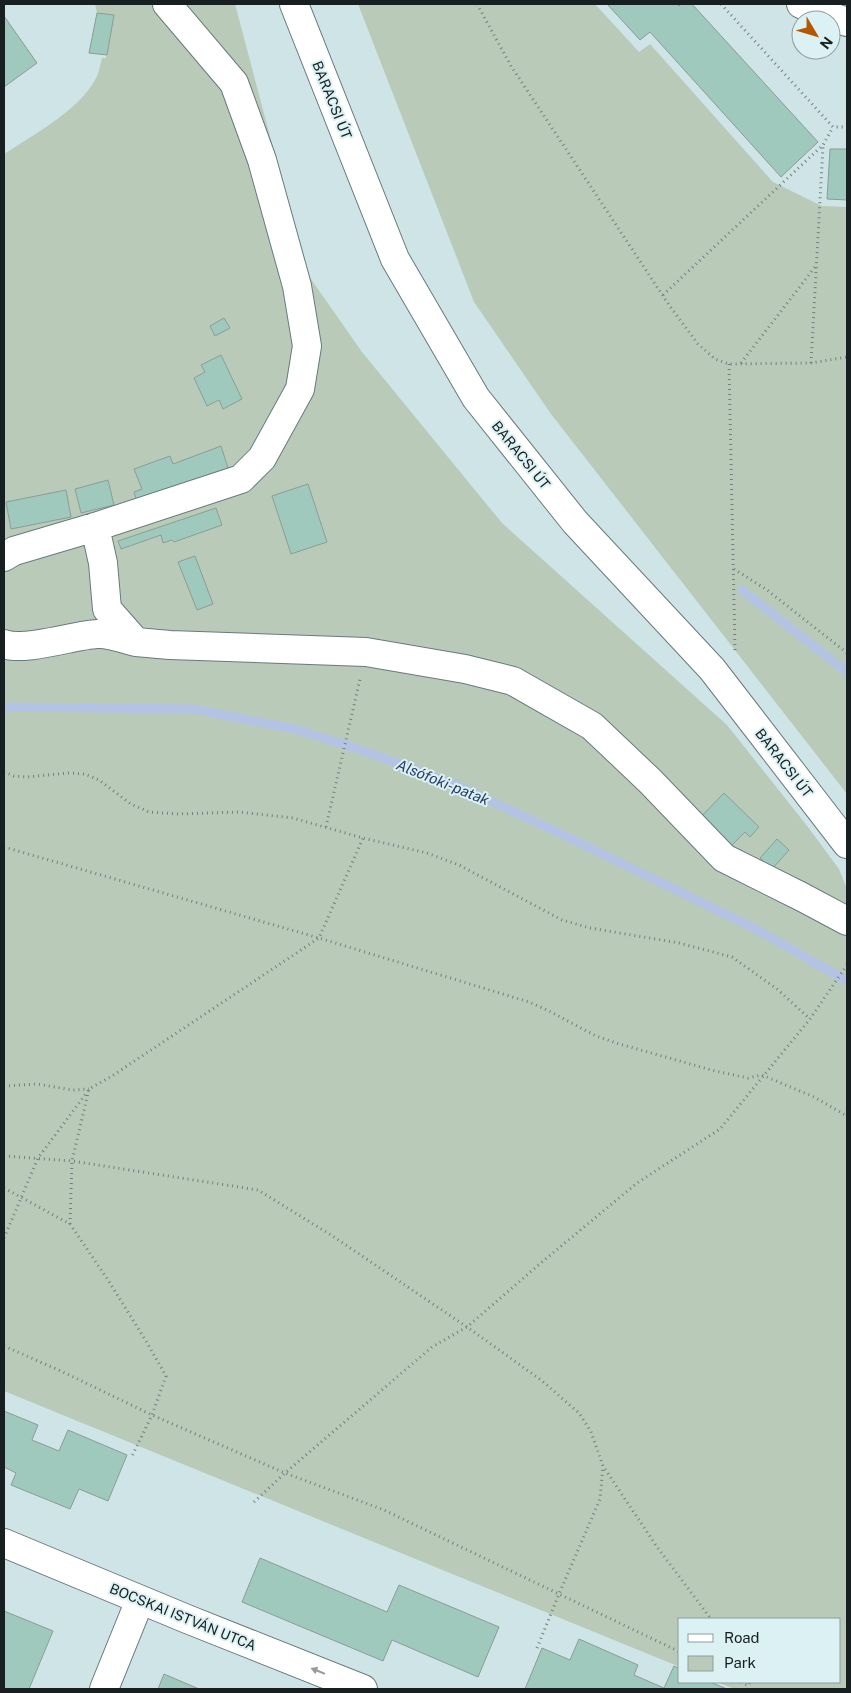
<svg xmlns="http://www.w3.org/2000/svg" width="851" height="1693" font-family="'Public Sans',sans-serif">
	<style>
		.green { fill: #b9cbb8 }
		.lines { fill: none; stroke-linecap: round; stroke-linejoin: round }
		.stream { stroke: #b4c3e4; stroke-width: 9 }
		.building { fill: #9ec9bc; stroke: #8a9d97 }
		.minor-casing { stroke: #677b7d; stroke-width: 30 }
		.path { stroke: #718081; stroke-width: 3; stroke-dasharray: 1 4; stroke-linecap: butt }
		.minor { stroke: #fff; stroke-width: 28 }
		.oneway { fill: #979a9b }
		.labels { text-anchor: middle; dominant-baseline: central; stroke-width: 4; stroke-linejoin: round; paint-order: stroke }
		.street-label { font-size: 14px; fill: #171f20; stroke: #dbf1f3 }
		.water-label { font-size: 15px; font-style: italic; fill: #293b67; stroke: #dbf1f3 }
	</style>
	<rect width="100%" height="100%" fill="#cee4e6"/>
	<path class="green" d="M95,4H235L306,272L362,352L502,523L727,725L808,827L839,869L847,889V1689H734L717,1682H840V1619H680V1667L4,1391V154C33,135 78,111 95,80C99,74 100,65 102,58H106L114,15L97,13Z
		M358,4H595L639,52L650,44L773,182L822,206L847,207V794L551,414L474,302Z"/>
	<g class="lines">
		<path class="stream" d="M742,590L847,672
			M4,707L193,709L295,729L367,752L459,786L553,830L754,928L847,981"/>
	</g>
	<path class="building" d="M607,4H677L679,6L681,4H692L818,142L781,177L650,32L640,40Z
		M97,13L114,15L107,55L89,53Z
		M4,16L37,63L4,87Z
		M830,149H847V200L827,199Z
		M224,318L230,328L215,336L210,326Z
		M221,355L242,399L223,409L219,400L207,406L194,378L205,372L201,365Z
		M221,446L229,471L138,505L134,492L142,489L134,469L170,456L173,464Z
		M108,480L114,505L81,513L75,489Z
		M308,484L327,542L291,554L272,496Z
		M66,490L71,517L11,529L6,502Z
		M216,508L222,525L174,542L172,540L163,543L161,535L121,549L118,541Z
		M195,556L213,604L197,610L178,562Z
		M724,793L759,827L750,837L745,832L726,851L696,822Z
		M777,839L789,850L772,869L760,858Z
		M4,1411L38,1425L32,1440L59,1451L68,1430L127,1455L108,1501L79,1489L70,1509L11,1485L16,1473L4,1467Z
		M260,1558L387,1612L399,1585L499,1627L478,1677L392,1640L383,1661L242,1602Z
		M4,1611L53,1631L29,1689H4Z
		M579,1639L638,1665L634,1675L664,1688L674,1666L680,1669V1682H710L727,1689H525L542,1648L570,1660Z
		M164,1674L199,1689H158Z"/>
	<g class="lines">
		<defs>
			<path id="minor" d="M294,4L395,259L476,398L575,522L712,669L847,844
				M801,4L821,13L847,22
				M95,527L103,563L107,609L136,642L170,645L366,652L465,669L513,681L592,726L650,781L724,858L802,897L847,921
				M4,557L14,551L95,527L241,479L262,458L300,389L307,346L297,286L262,160L234,83L167,4
				M4,644C24,652 75,635 97,634C109,633 124,639 136,642
				M4,1543L187,1619L363,1689
				M104,1689L140,1600"/>
		</defs>
		<use href="#minor" class="minor-casing"/>
		<path class="path" d="M477,4L511,66L669,305L698,344L715,359L729,364L811,363L847,357
			M721,4L833,127H847
			M663,295L823,145L833,127
			M741,363L815,267
			M811,363L823,146
			M729,364L735,651
			M734,569L767,590L847,653
			M4,772L14,776L27,777L68,773L85,774L99,780L131,804L149,812L178,814L239,812L293,818L363,838L427,853L459,865L562,920L590,928L679,943L732,957L777,989L810,1019
			M326,827L360,679
			M4,847L319,938L529,1002L549,1011L596,1036L616,1043L715,1071L748,1078L762,1075L814,1097L847,1116
			M4,1086L37,1084L73,1090L89,1089
			M4,1156L72,1161L89,1089L112,1076L319,938L363,838
			M4,1188L70,1224L108,1280L146,1341L166,1376L152,1415L131,1458
			M70,1224L72,1161L258,1190L331,1235L467,1327L542,1262L637,1183L720,1129L810,1019L847,965
			M4,1238L38,1158L88,1091
			M4,1346L63,1372L152,1415L285,1473L384,1510L559,1594L600,1499L603,1466
			M254,1502L285,1473L432,1347L467,1327L541,1380L579,1413L591,1432L603,1466L657,1547L711,1619
			M537,1648L559,1594L680,1652
			M741,1682L749,1686
			M748,1689L750,1682"/>
		<use href="#minor" class="minor"/>
	</g>
	<defs><path id="oneway-solid" d="M-6-.8H1V-3.2L6.5 0L1 3.2V.8H-6Z" transform="scale(1.25)"/></defs>
	<use class="oneway" href="#oneway-solid" transform="translate(318 1671) rotate(-158)"/>
	<g class="labels">
		<g class="street-label">
			<text transform="translate(332 100) rotate(68)">BARACSI ÚT</text>
			<text transform="translate(521 455) rotate(51)">BARACSI ÚT</text>
			<text transform="translate(784 763) rotate(52)">BARACSI ÚT</text>
			<text transform="translate(183 1617) rotate(22)">BOCSKAI ISTVÁN UTCA</text>
		</g>
		<g class="water-label">
			<text transform="translate(443 782) rotate(22)">Alsófoki-patak</text>
		</g>
	</g>
	<rect width="851" height="1693" fill="none" stroke="#171f20" stroke-width="10"/>
	<rect x="678" y="1618" width="162" height="65" fill="#dbf1f3" stroke="#8d9d9f"/>
	<rect x="688" y="1634" width="25" height="8" fill="#ffffff" stroke="#8d9d9f"/>
	<text x="724" y="1643" font-size="15" fill="#171f20">Road</text>
	<rect x="688" y="1656" width="25" height="15" fill="#b9cbb8" stroke="#8d9d9f"/>
	<text x="724" y="1668" font-size="15" fill="#171f20">Park</text>
	<g transform="translate(816 35) rotate(128)"><circle r="24" fill="#dbf1f3" stroke="#8d9d9f"/>
	<path d="M0-4L9 19L0 12L-9 19Z" fill="#b45800"/>
	<text y="-8" font-size="14" font-weight="bold" text-anchor="middle" fill="#171f20">N</text>
	</g>
</svg>
